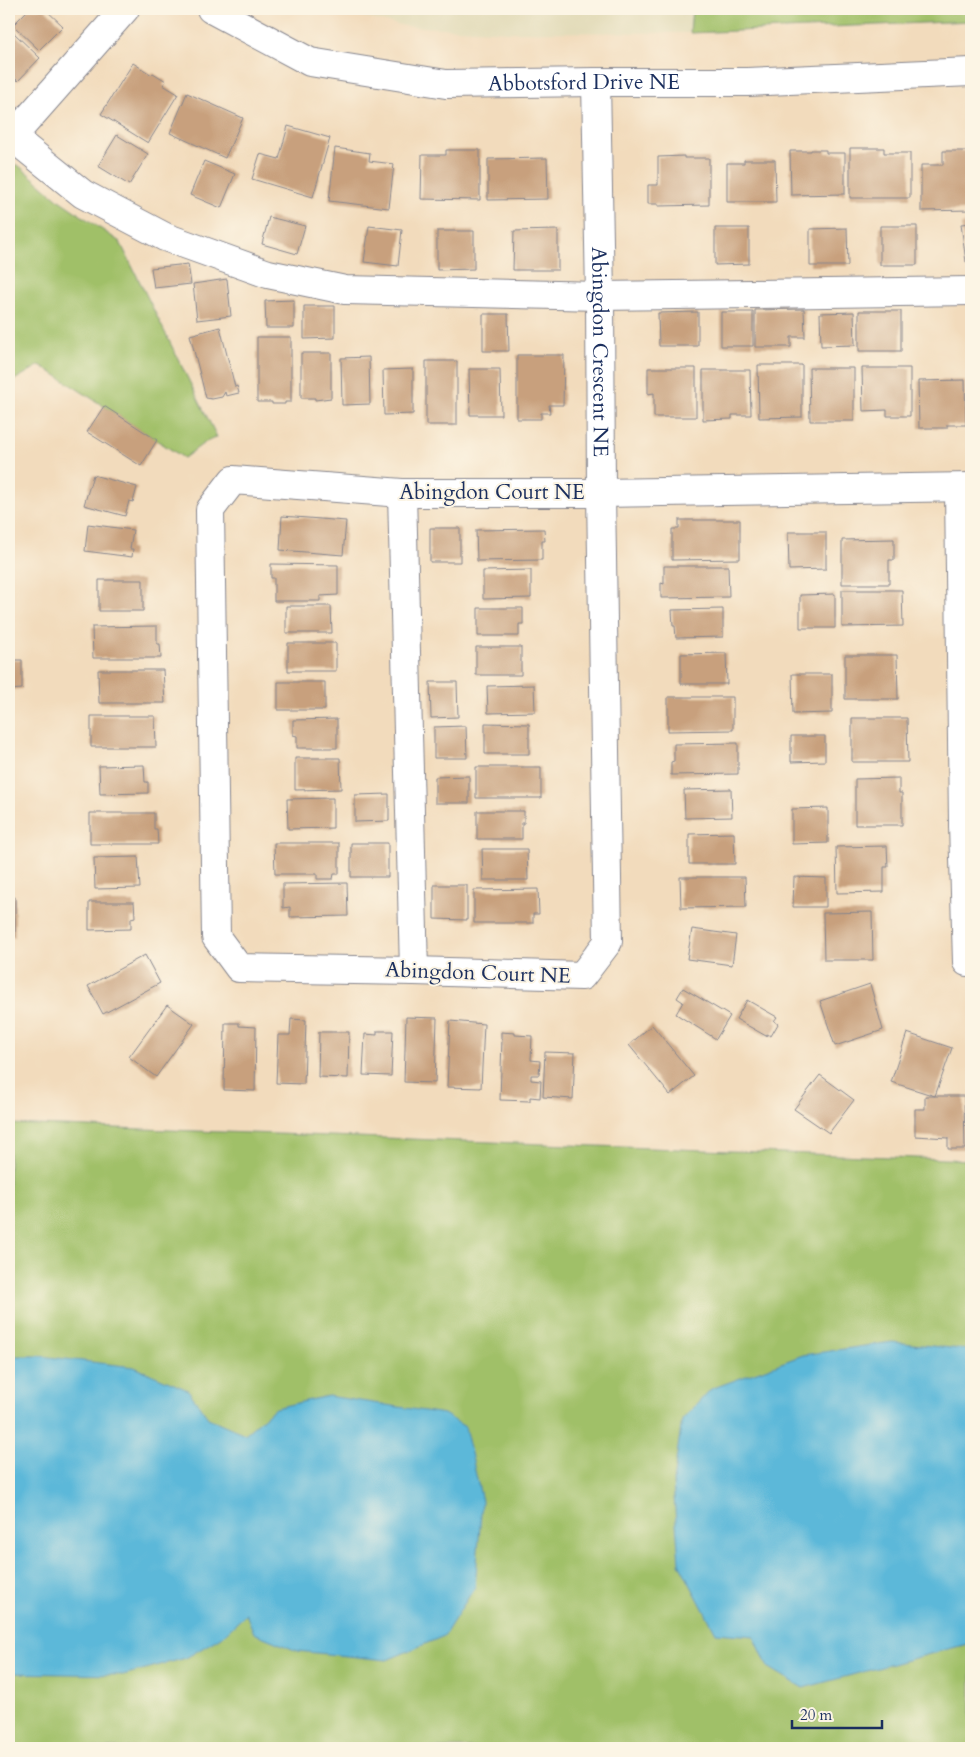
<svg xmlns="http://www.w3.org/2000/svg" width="980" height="1757" font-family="Cardo,serif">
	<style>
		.built { fill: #e3dcba }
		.green { fill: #a0c068; stroke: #5e7863 }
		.water { fill: #5bb8d9; stroke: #3b749c }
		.building { fill: #c8a07d }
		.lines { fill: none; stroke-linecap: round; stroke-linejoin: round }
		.minor-casing { stroke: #86858d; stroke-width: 30 }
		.minor { stroke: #fff; stroke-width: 28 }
		.labels { text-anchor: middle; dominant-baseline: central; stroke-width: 4; stroke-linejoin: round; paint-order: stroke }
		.street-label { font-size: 21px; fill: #1b2f5e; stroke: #fcf5e5 }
	</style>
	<rect width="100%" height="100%" fill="#fcf5e5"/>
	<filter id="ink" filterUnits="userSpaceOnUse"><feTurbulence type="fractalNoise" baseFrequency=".02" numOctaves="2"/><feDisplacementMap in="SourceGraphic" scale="10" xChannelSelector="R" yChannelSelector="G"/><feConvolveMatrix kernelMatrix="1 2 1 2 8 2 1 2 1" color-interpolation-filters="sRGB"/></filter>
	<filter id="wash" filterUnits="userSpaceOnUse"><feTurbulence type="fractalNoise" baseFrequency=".0096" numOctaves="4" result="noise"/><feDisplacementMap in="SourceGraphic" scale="20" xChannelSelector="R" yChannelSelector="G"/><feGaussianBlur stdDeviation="1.12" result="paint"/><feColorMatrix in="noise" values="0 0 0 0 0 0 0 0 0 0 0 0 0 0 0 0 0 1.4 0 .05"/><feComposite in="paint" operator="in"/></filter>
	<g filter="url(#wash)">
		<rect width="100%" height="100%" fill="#f2dbbc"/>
		<path class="built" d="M326,9H692L690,33L509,32L405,26Z"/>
		<path class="green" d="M692,9H971V21L690,33Z
			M9,165H18L59,200L120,242L217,437L204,443L184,458L40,365L9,383Z
			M9,1124L971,1160V1748H9Z"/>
		<path class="water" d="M892,1342L971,1350V1643L803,1688L768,1667L754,1636L716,1633L679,1563L673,1482L682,1420L711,1389L803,1355Z
			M9,1356H40L134,1367L188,1390L208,1418L245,1434L275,1408L328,1396L444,1414L465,1427L482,1501L475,1587L444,1636L387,1660L297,1651L254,1633L246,1614L224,1635L186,1658L123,1675L9,1673Z"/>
		<g id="blocks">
			<path class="building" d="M29,9H45L63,26L39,50L13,25Z
				M14,33L40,58L18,81L9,72V38Z
				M133,63L152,75L153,73L166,81L163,85L178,94L148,143L101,114Z
				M187,93L243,118L225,158L170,133Z
				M288,126L330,138L313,197L252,179L260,154L279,159Z
				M117,135L148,154L129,185L98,166Z
				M335,148L370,153L369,161L394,164L389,208L329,201Z
				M850,148H884V153H910V198H850Z
				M446,150H480V200L421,199L422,155H446Z
				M811,150H826V153H845V194L791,195L790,151H811Z
				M943,151H971V210L921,211V165H943Z
				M684,156V158H709V205L658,206V204H648V185H658V157Z
				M547,158L548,199L488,200V159Z
				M744,160H775L776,202H727V163H744Z
				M204,161L235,174L221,208L190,195Z
				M269,217L305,226L297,254L262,244Z
				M971,223V262H966L961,224Z
				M369,226L402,230L398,266L364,262Z
				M880,226H917V265H880Z
				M715,228H749V264L715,265Z
				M847,228L848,266H810V229Z
				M558,230V270H513L514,231Z
				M437,231H474V269L437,270Z
				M188,264L191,284L154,288L151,268Z
				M227,279L231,316L197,320L193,284Z
				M294,300V328H266L265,301Z
				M304,306H335V338L304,339Z
				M804,309L805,337H791V347H755V310Z
				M859,311H901V351H859Z
				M698,312V346H659L658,313Z
				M721,312H753V346H721Z
				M854,312L855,345L821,346L820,313Z
				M483,314H508L509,351H483Z
				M220,327L235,387L237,386L239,393L226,396L225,392L222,397L212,399L206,398L190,335Z
				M257,337H291V402H285V404H272V402H257Z
				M301,353H331V398L315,400V398H301Z
				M517,355H564L563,405H549L550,413H541V419H517Z
				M369,357L370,404L342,405L341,358Z
				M426,361H457V425H426Z
				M758,365H802V417L759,418Z
				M648,368H696V417H654V393L648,394Z
				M809,368H854V421H810Z
				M862,368H910V416H887V410L863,411Z
				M413,369V414L384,415L383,370Z
				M469,369H500L501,415H470Z
				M703,370H750L751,415H732V419L703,420Z
				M965,380L966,425H947V428H919L918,381Z
				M104,406L157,440L141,466L87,432Z
				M93,475L137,487L133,502L129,501L125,516L84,505Z
				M282,516L346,521L343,555L280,550Z
				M679,520H740V559L672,560V529H679Z
				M88,524L133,530L130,549H133L132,557L85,551Z
				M430,528H460V562H430Z
				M544,529L545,541H542V560L477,561L476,530Z
				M788,532H826V569L789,570Z
				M894,539V560H889V584H842V540Z
				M271,564L338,565V595L320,596V601H274V578H271Z
				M664,566H728L729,597L661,598V583L664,584Z
				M531,570V598L483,599V571Z
				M99,580H143V611H99Z
				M842,590H902L903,626L842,627Z
				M835,594V628H800V595Z
				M286,606H331L332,633H286Z
				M478,608H523V624H519V636H478Z
				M723,609V637L676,638L675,626H673L672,610Z
				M157,626V644H160L161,658H93L92,627Z
				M288,643H336V671H288Z
				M476,647H521V675H476Z
				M726,653L727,684H681V654Z
				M845,655H897L898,699H845Z
				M9,660H22V689L9,690Z
				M98,670H163L165,703H99Z
				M792,674H832V713L793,714Z
				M278,682H325V710H278Z
				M430,682H457L458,717L431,718Z
				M534,685L535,712L488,713L487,686Z
				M668,697H733V730L668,731Z
				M91,716H155L156,747H91Z
				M852,718H907L908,762H852Z
				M337,719V748H297V736L293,735V720Z
				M485,723L529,724V754H485Z
				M466,726L467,758H434V727Z
				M791,736H825V761L791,762Z
				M738,743V774L671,775V762L674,761V744Z
				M295,758H340L341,789L295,790Z
				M144,765L145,782H148V793L100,794L99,766Z
				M476,767H541V798H476Z
				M469,776V803H435V777Z
				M899,778V793H902V825H855V779Z
				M731,789L732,817L685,818L684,790Z
				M389,794V821L355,822V795Z
				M333,798V828L288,829L287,799Z
				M828,808V843L792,844V809Z
				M477,811H524V823H522V839H477Z
				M90,813H154V829H157L158,844H90Z
				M734,833L735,864H689V834Z
				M274,843H339V874H334L333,879H317V874H275Z
				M351,843H388V877H351Z
				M887,846L888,867H884V892L837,893L836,847Z
				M482,849H527L528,880H483Z
				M138,857L140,888L95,889L94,858Z
				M680,877H745L746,907L681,908Z
				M794,877L826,878V907H793Z
				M347,883L348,916L290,917V907L283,908V884Z
				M434,885H467V920L434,919Z
				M538,889L539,914H533V923H474V890Z
				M9,897H15V937H9Z
				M89,902H134L135,917L131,918V929L89,930Z
				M872,912L873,960H824L823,913Z
				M692,929L736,935L732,965L687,959Z
				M145,955L160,983L103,1014L88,986Z
				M870,984L883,1030L835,1046L820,1001Z
				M683,988L730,1016L716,1039L676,1014L683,1002L677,998Z
				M747,1000L777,1017L774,1021L778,1024L771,1036L767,1034L766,1036L736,1019Z
				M167,1005L194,1024L156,1077L129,1057Z
				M406,1017L437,1018L435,1083L404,1082Z
				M291,1019L306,1020L304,1084L276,1083L278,1035H290Z
				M450,1021L484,1024L481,1088L447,1087Z
				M225,1023H239V1026L256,1027L255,1091L224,1090Z
				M652,1025L694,1076L670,1095L629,1045Z
				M377,1031H393L391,1076L363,1075L365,1034L377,1035Z
				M319,1032H349L348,1078L318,1077Z
				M501,1032L515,1033V1035L532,1036L531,1060L540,1061L539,1075H531V1080L541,1081L540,1098L530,1097V1101L500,1100L502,1039H501Z
				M907,1033L952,1048L935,1096H964L965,1149H948V1138L915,1136V1109H925V1096H935L891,1082Z
				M545,1052L575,1053L573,1099L543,1097Z
				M820,1075L854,1100L829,1133L794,1109Z"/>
		</g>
	</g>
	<g filter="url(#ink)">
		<use href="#blocks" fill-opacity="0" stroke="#86858d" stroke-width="1"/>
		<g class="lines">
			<defs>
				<g id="minor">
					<path id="s1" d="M211,9L310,62L446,84L596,82H747L971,72"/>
					<path id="s2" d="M596,82L600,296L601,493L971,487"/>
					<path d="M12,137L125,9"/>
					<path d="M9,139L12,137L83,194L165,237L268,274L345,290L600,296L971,291"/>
					<path d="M233,480L402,493H601L608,942L582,976L414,971L239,968L216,937L210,510Z"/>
					<path d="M959,488L963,824L971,823"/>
					<path d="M402,493L414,971"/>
					<path d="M963,824L967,962"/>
				</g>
			</defs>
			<use href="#minor" class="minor-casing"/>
			<use href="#minor" class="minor"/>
		</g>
	</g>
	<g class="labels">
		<g class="street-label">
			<text stroke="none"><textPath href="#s1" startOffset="388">Abbotsford Drive NE</textPath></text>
			<text stroke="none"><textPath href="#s2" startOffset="270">Abingdon Crescent NE</textPath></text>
			<text x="492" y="492">Abingdon Court NE</text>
			<text transform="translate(478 973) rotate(2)">Abingdon Court NE</text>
		</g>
	</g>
	<rect width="980" height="1757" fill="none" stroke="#fcf5e5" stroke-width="30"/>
	<path d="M792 1720v8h90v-8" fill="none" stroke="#1b2f5e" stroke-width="2.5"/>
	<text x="800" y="1720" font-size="15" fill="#1b2f5e" stroke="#fcf5e5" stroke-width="4" paint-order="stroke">20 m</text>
</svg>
